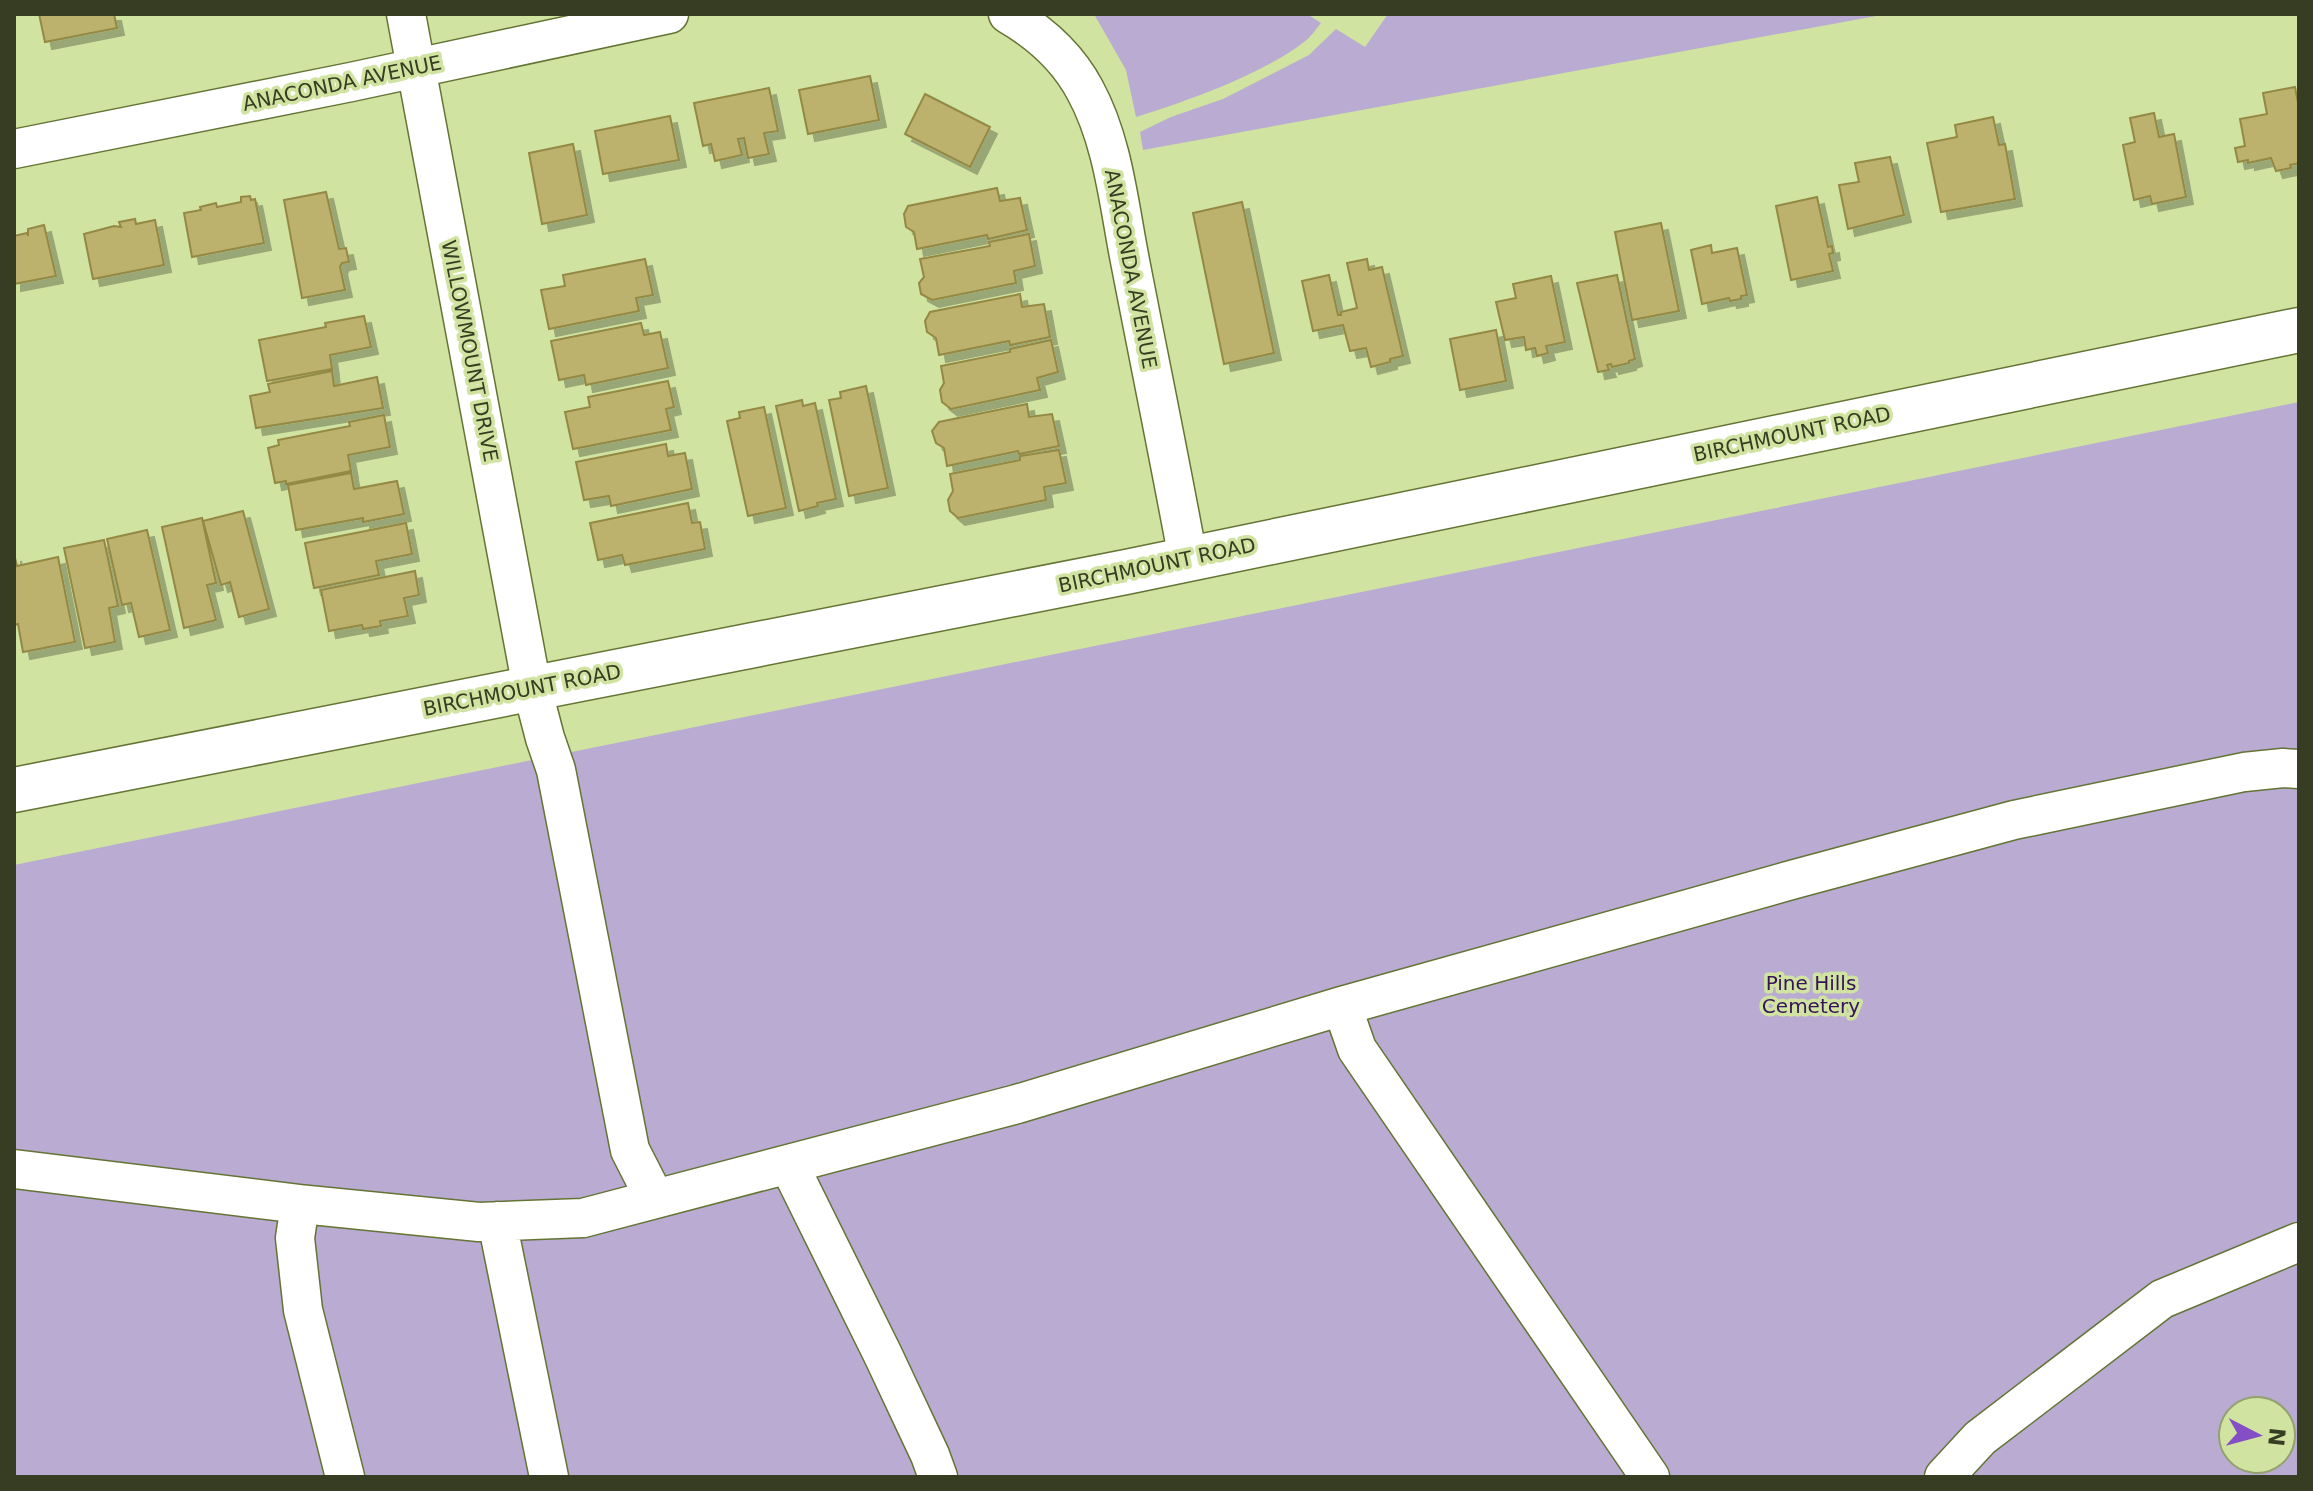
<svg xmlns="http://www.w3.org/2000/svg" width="2313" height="1491" font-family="'DejaVu Sans',sans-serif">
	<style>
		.green { fill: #b9abd2; fill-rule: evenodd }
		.building { fill: #bcb26d; stroke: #938945; stroke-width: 2; filter: url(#shadow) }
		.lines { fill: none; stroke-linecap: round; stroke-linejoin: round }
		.minor-casing { stroke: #647434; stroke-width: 41 }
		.major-casing { stroke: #647434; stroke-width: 47 }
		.minor { stroke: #fff; stroke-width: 38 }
		.major { stroke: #fff; stroke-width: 44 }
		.labels { text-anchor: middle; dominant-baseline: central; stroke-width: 7; stroke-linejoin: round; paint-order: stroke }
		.street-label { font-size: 20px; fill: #363d22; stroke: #d0e3a0 }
		.park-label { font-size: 20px; fill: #351359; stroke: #d0e3a0 }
	</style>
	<defs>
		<filter id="shadow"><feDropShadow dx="7" dy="7" stdDeviation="0" flood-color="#0004"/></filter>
	</defs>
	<rect width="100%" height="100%" fill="#d0e3a0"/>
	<path class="green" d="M1094,14H1307L1321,23C1316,29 1311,37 1304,42C1261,75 1188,101 1136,117L1126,70Z
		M1388,14H1887L1143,150L1140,132L1171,117L1223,99L1309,55L1336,29L1365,47Z
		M2299,402V1477H14V865ZM2233,1411H2281V1459H2233Z"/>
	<path class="building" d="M39,14H114L117,28L45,42Z
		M870,76L879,120L808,134L799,90Z
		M2295,87L2299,108V163L2290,165L2291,168L2276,171L2271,158L2248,163V160L2238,162L2235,148L2245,146L2240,119L2267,114L2263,93Z
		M769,88L778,131L764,133L769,154L748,158L744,138L738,139L742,155L715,161L711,144L703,146L694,103Z
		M925,94L990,127L970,167L905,134Z
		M2154,113L2159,137L2174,134L2186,197L2152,204L2150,196L2134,200L2123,145L2135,142L2130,118Z
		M670,116L679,160L603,174L595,131Z
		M1993,117L1999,145L2005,144L2015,199L1941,212L1927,143L1957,137L1955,125Z
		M573,144L587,215L542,224L529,153Z
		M1890,157L1904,215L1848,229L1839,185L1859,182L1855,163Z
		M997,188L1000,201L1020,198L1027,230L988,239L987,235L917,249L914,232L906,227L904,214L908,206Z
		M326,192L339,249L346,248L349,262L342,263L340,267L345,290L302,298L284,200Z
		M250,196L251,200L255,199L264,243L192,257L184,213L201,210L200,207L216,203L217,207L241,202V197Z
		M1817,197L1828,247L1832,246L1833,253L1829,254L1833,271L1791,280L1776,206Z
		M1242,202L1274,353L1224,364L1193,213Z
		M135,219L136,224L155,220L164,265L93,279L84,234L114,226L121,227L119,222Z
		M1661,223L1679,311L1632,320L1615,232Z
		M44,225L56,276L14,284V236L27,233L28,236V229Z
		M1029,234L1035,266L1014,271L1016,283L932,300L921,294L919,283L924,277L920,259L990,246L989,242Z
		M1711,245L1712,253L1737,248L1747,295L1741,296V299L1730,301L1729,298L1702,304L1691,250Z
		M645,259L653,295L636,298L639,311L549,329L541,290L565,286L563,275Z
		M1367,259L1369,270L1382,267L1403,356L1390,359V362L1371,367L1366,348L1350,351L1343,325L1313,331L1302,281L1329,275L1338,315H1341V312L1357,308L1347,263Z
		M1617,275L1635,359L1629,361V363L1612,367L1611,364L1607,365L1609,370L1598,372L1577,283Z
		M1551,276L1565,342L1546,346L1548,353L1537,356L1535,348L1526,350L1524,337L1505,340L1496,302L1516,298L1513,284Z
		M1020,294L1022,307L1044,304L1050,337L1010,345L1009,341L939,355L936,338L927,332L925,321L930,312Z
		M364,316L371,347L330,355L332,369L267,381L259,340L326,327L325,323Z
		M641,323L644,335L660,332L668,368L586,385L584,375L559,380L551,341Z
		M1496,330L1506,381L1460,390L1450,339Z
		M1051,340L1058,372L1037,378L1040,390L951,409L942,402L940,390L944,383L941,366L1010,352V349Z
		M332,371L334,386L377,377L383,408L256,428L250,396L270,392L268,384Z
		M668,381L674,407L666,409L671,430L573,449L565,412L590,407L588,397Z
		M866,386L888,488L849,496L829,400L841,398L840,392Z
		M802,400L803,406L815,403L836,499L817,503L818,506L799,511L776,406Z
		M1027,404L1029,417L1052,414L1059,446L1019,454L1018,451L947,466L944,448L936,443L932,431L939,422Z
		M764,407L786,508L748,516L727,421L740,418L739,412Z
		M384,415L390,447L348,455L351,471L286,484V481L275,483L268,448L279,445L278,440L350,426L349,422Z
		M666,444L668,456L685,453L692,489L611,506L609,496L584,500L576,462Z
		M1059,450L1066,483L1044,487L1046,500L958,518L950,511L948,500L953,491L950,474L1020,460V456Z
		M351,473L354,489L397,481L404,514L363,522V518L296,530L288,485Z
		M688,503L692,523L700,522L705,549L625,565L622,555L598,560L590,523Z
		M243,511L269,609L239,617L230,582L221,585L203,521Z
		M202,518L216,583L207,585L216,620L184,628L162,527Z
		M406,523L412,554L376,561L379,575L314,588L305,543Z
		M147,530L170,630L139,637L131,603L122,605L107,539Z
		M104,540L118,606L109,608L115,642L85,648L64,548Z
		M14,554L17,566L58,557L75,642L23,652L18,624L14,625Z
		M415,571L419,595L404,598L408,616L380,621L381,626L363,629L362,625L329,631L321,590Z"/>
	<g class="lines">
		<defs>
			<path id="minor" d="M406,14L532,688L545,738L556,770L630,1150L655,1199
				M1008,14C1039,32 1068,58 1085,90C1114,143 1119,207 1131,266C1150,364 1170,461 1188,559
				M14,149L351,82L669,14
				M1342,1006L1357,1049L1650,1477
				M789,1165L883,1355L930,1455L938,1477
				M14,1169L300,1204L479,1222L583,1218L1017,1104L1342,1006L1795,879L2014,820L2244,772L2283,768L2299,769
				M300,1204L295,1238L303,1310L345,1477
				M497,1221L549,1477
				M1944,1477L1980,1438L2162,1299L2299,1242"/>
			<path id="major" d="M14,790L1126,572L2299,330"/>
		</defs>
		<use href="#minor" class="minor-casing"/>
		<use href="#major" class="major-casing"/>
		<use href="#minor" class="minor"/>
		<use href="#major" class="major"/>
	</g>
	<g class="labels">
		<g class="street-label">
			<text transform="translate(342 83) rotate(-12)">ANACONDA AVENUE</text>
			<text transform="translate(1131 269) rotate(79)">ANACONDA AVENUE</text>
			<text transform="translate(470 351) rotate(79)">WILLOWMOUNT DRIVE</text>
			<text transform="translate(1792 434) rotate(-12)">BIRCHMOUNT ROAD</text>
			<text transform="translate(1157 565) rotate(-12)">BIRCHMOUNT ROAD</text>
			<text transform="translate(522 690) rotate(-11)">BIRCHMOUNT ROAD</text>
		</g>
		<g class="park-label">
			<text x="1811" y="983">Pine Hills<tspan x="1811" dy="23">Cemetery</tspan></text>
		</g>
	</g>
	<rect width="2313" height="1491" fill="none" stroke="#363d22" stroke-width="32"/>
	<g transform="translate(2257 1435) rotate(96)"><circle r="38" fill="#d0e3a0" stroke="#92a16e" stroke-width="2"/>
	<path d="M0-6L14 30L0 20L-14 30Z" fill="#844fc6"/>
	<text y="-12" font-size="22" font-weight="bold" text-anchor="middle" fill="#363d22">N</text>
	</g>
</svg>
